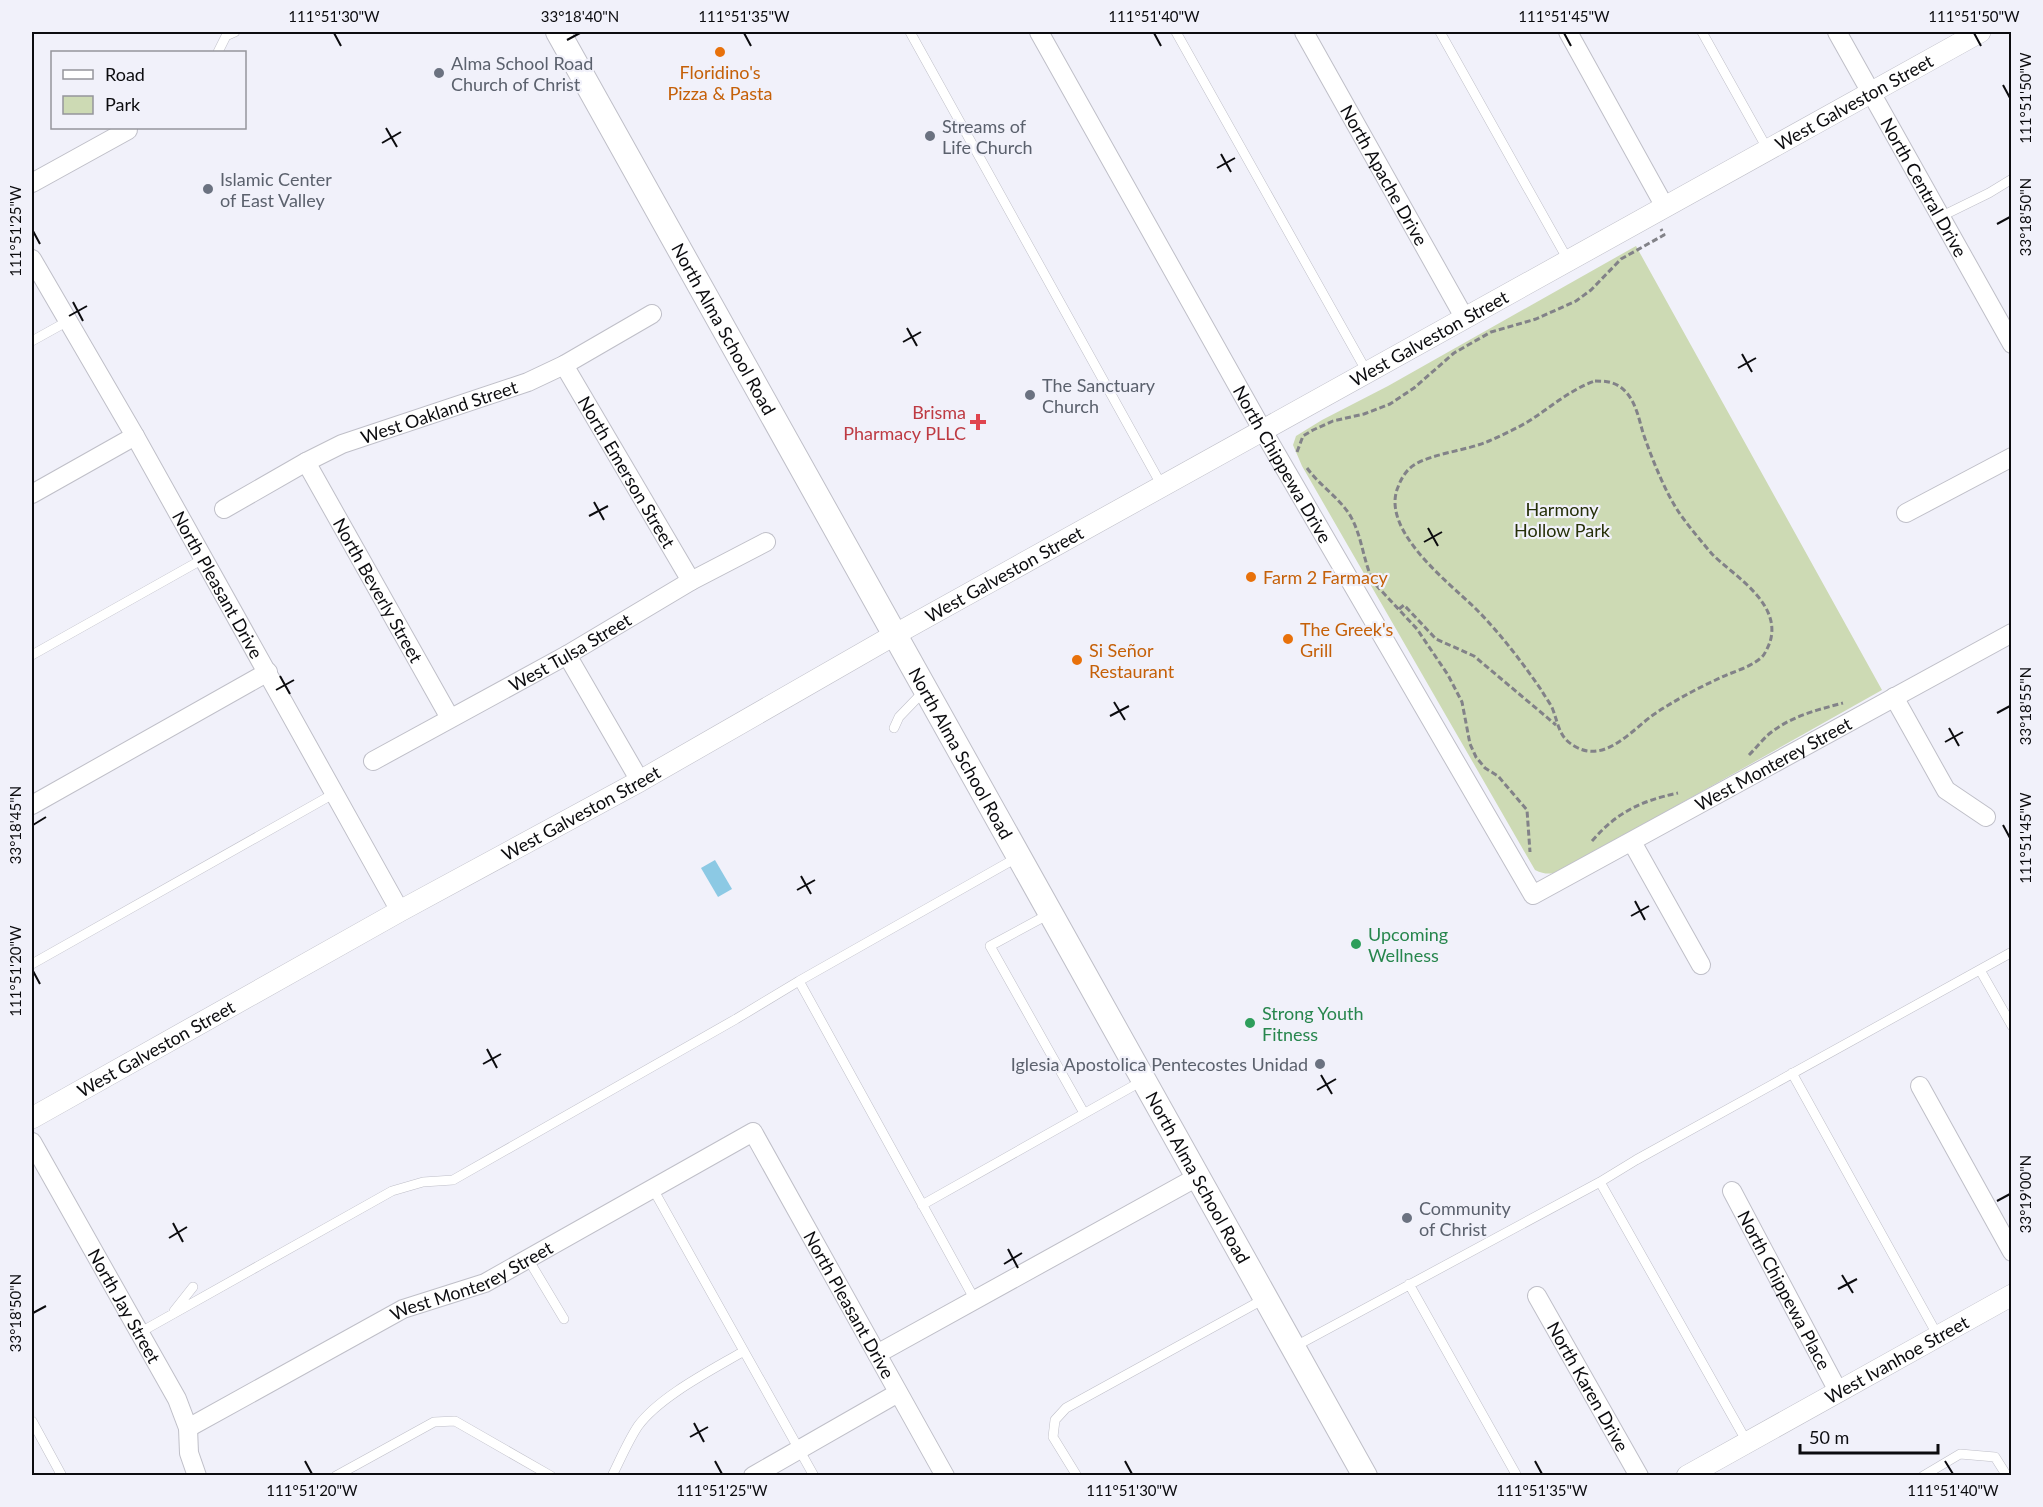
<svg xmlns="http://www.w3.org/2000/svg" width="2043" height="1507" font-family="Lato,sans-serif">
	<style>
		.green { fill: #cddab4 }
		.water { fill: #8cc9e4 }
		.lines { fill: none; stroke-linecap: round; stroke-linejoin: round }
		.service-casing { stroke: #bfbfc8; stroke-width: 10 }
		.minor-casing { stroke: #bfbfc8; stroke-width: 20 }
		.tertiary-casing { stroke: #bfbfc8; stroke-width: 22 }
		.secondary-casing { stroke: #bfbfc8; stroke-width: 26 }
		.path { stroke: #828288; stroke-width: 3; stroke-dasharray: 6 3; stroke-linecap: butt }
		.service { stroke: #fff; stroke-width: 9 }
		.minor { stroke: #fff; stroke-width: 18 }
		.tertiary { stroke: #fff; stroke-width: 21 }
		.secondary { stroke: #fff; stroke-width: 24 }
		.ticks { fill: none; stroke: #0c0c0f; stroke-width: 2 }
		.food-dot { fill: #e8710a; stroke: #f1f1fa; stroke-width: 2 }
		.worship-dot { fill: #6b7280; stroke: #f1f1fa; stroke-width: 2 }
		.health-dot { fill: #e0444e; stroke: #f1f1fa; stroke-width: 2 }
		.leisure-dot { fill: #2e9e5b; stroke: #f1f1fa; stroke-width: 2 }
		.labels { text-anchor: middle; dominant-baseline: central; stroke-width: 4.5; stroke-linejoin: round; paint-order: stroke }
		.worship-label { font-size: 18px; fill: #5b616d; stroke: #f1f1fa; text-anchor: start }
		.food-label { font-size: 18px; fill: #c56008; stroke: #f1f1fa; text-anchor: start }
		.street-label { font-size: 18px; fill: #0c0c0f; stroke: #f1f1fa }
		.health-label { font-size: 18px; fill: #be3a42; stroke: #f1f1fa; text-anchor: end }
		.park-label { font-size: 18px; fill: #263008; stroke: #f1f1fa }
		.leisure-label { font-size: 18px; fill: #27864d; stroke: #f1f1fa; text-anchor: start }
		.neatline { fill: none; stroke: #0c0c0f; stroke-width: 2 }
		.ticks-label { font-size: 15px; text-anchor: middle; fill: #0c0c0f }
	</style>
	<rect width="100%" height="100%" fill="#f1f1fa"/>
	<path class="green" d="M1636,246L1882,690L1566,868C1554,874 1548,876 1535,870L1302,466L1293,445L1296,436L1322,420L1388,386Z"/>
	<path class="water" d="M715,860L732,889L718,897L701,868Z"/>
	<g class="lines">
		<defs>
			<path id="service" d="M910,32L1162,486
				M1176,32L1367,372
				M1440,32L1568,260
				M1702,32L1768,150
				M218,52L226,36L235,32
				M1940,217L1989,193L2012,179
				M32,341L68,321
				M32,655L203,559
				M894,728L899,717L925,690
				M1051,913L990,946L1084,1113
				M32,964L335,793
				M1980,970L2012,1026
				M799,981L1018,857
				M1792,1073L1938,1336
				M1600,1182L1747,1442
				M653,1189L814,1476
				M922,1205L1142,1081
				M528,1259L564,1319
				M1409,1284L1517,1476
				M174,1311L193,1287
				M139,1333L392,1191L423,1182L453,1180L736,1019L799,981L975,1300
				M1294,1347L1600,1182L1636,1160L2012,952
				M32,1421L62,1476
				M336,1476L434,1422L455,1421L551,1476
				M612,1476C620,1460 628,1441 638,1426C660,1396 712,1370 744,1351
				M1077,1476L1053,1437L1055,1420L1066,1408L1264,1299
				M1923,1476L1960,1454L1995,1457L2007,1476"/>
			<g id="minor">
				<path id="s1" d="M1039,32L1263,431L1533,895L2012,633"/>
				<path id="s2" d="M1304,32L1464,317"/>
				<path d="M1568,32L1665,207"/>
				<path id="s3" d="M1837,32L2012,344"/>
				<path d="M32,183L128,130"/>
				<path id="s4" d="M32,259L135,436L400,911"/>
				<path id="s5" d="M564,365L691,581"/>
				<path id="s6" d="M306,462L450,718"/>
				<path d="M32,494L135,436"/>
				<path id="s7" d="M224,509L306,462L342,444L528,382L564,365L652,314"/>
				<path d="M1906,513L2012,457"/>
				<path d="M567,655L640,781"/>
				<path d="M1894,697L1946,790L1986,817"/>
				<path id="s8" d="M373,761L567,655L691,581L766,542"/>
				<path d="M32,805L268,672"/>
				<path d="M1632,842L1701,965"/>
				<path d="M1920,1086L2012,1252"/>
				<path id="s9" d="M32,1142L177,1399L188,1428L189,1453L197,1476"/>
				<path id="s10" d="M1732,1191L1838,1391"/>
				<path id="s11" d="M1537,1296L1639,1476"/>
				<path d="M877,1354L1199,1176"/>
				<path id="s12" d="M188,1428L403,1309L485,1283L753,1132L945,1476"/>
				<path d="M753,1476L898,1393"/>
			</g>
			<g id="tertiary">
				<path id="s13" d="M32,1118L400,911L640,781L896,634L1980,32"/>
				<path id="s14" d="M1687,1476L2012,1295"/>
			</g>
			<g id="secondary">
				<path id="s15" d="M558,32L1365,1476"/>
			</g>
		</defs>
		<use href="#service" class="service-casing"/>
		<use href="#minor" class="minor-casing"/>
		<use href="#tertiary" class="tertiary-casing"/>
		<use href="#secondary" class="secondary-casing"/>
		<path class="path" d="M1595,381C1607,381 1617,382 1626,392C1636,403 1639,419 1643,433C1653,461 1664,490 1680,514C1690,528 1701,541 1712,554C1734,576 1782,603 1770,642C1768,647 1765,654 1762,657C1751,667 1735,671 1722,677C1698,688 1675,700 1653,715C1631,731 1605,763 1576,747C1559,738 1559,726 1553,710C1551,704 1545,697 1542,691C1522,662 1500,633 1475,608C1448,582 1380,530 1398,487C1401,479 1406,470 1414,465C1433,453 1466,451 1489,441C1502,435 1516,429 1529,421C1551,407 1571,389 1595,381Z
			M1297,452L1303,436L1313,430L1333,421L1364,414L1390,404L1414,388L1454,353L1491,332L1536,319L1576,301L1591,290L1621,259L1664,235L1661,229
			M1307,468C1320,486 1340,498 1351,517C1362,537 1363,559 1372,579
			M1376,585L1417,629L1448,675L1462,702L1470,744L1476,757L1485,768L1498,776L1527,810L1530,852
			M1399,609L1404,605L1436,639L1474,656L1556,725
			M1749,755C1756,748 1762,740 1769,734C1791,716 1817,710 1843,703
			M1592,841C1617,812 1641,801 1678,793"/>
		<use href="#service" class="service"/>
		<use href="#minor" class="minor"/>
		<use href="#tertiary" class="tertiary"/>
		<use href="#secondary" class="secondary"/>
	</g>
	<path class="ticks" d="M334,33L341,46M744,33L751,46M1154,33L1161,46M1564,33L1571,46M1974,33L1981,46M567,40L580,33M2003,85L2010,98M386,128L397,147M382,143L401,132M1221,154L1231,172M1217,168L1235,158M1997,224L2010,217M33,231L40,244M73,302L83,321M69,316L87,306M907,328L917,346M903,342L921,332M1742,354L1752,372M1738,368L1756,358M594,502L604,520M589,516L608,506M1428,528L1438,546M1424,542L1442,532M280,676L290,694M276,690L294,680M1114,702L1125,720M1997,713L2010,706M1110,716L1129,706M1949,728L1959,746M1945,742L1963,732M33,825L46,817M2003,825L2010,838M801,876L811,894M797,890L815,880M1635,901L1645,920M1631,916L1649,906M33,971L40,984M487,1049L497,1068M483,1064L501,1054M1321,1075L1332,1094M1317,1090L1336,1079M1997,1201L2010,1194M173,1223L183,1242M169,1238L187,1227M1008,1249L1018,1268M1004,1264L1022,1253M1842,1275L1853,1293M1838,1289L1857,1279M33,1313L46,1306M694,1423L704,1442M690,1437L708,1427M305,1461L312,1474M715,1461L722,1474M1125,1461L1132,1474M1535,1461L1542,1474M1945,1461L1953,1474"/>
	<g class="food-dot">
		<circle cx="720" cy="52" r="6"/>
		<circle cx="1251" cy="577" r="6"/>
		<circle cx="1288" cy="639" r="6"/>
		<circle cx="1077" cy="660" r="6"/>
	</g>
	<g class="worship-dot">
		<circle cx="439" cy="73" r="6"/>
		<circle cx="930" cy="136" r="6"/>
		<circle cx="208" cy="189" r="6"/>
		<circle cx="1030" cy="395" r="6"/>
		<circle cx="1320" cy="1064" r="6"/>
		<circle cx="1407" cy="1218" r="6"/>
	</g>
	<path class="health-dot" d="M975 413h6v6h6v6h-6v6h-6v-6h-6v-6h6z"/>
	<g class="leisure-dot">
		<circle cx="1356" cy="944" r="6"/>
		<circle cx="1250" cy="1023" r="6"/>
	</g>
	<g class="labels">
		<g class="worship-label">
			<text x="451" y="63">Alma School Road<tspan x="451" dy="21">Church of Christ</tspan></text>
			<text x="942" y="126">Streams of<tspan x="942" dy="21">Life Church</tspan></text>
			<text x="220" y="179">Islamic Center<tspan x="220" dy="21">of East Valley</tspan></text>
			<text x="1042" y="385">The Sanctuary<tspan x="1042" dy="21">Church</tspan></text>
			<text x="1308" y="1064" text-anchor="end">Iglesia Apostolica Pentecostes Unidad</text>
			<text x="1419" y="1208">Community<tspan x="1419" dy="21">of Christ</tspan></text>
		</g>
		<g class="food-label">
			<text x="720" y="72" text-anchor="middle">Floridino's<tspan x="720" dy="21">Pizza &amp; Pasta</tspan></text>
			<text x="1263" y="577">Farm 2 Farmacy</text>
			<text x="1300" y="629">The Greek's<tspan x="1300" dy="21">Grill</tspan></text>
			<text x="1089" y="650">Si Señor<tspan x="1089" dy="21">Restaurant</tspan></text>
		</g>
		<g class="street-label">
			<text stroke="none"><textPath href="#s13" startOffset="2086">West Galveston Street</textPath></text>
			<text stroke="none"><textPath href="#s2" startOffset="164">North Apache Drive</textPath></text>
			<text stroke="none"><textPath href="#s3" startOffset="178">North Central Drive</textPath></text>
			<text stroke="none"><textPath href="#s15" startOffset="340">North Alma School Road</textPath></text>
			<text stroke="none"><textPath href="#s13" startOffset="1600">West Galveston Street</textPath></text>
			<text stroke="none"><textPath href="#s7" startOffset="237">West Oakland Street</textPath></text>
			<text stroke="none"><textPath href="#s1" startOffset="496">North Chippewa Drive</textPath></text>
			<text stroke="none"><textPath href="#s5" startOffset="124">North Emerson Street</textPath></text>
			<text stroke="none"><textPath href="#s13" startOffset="1114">West Galveston Street</textPath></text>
			<text stroke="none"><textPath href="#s4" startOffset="375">North Pleasant Drive</textPath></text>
			<text stroke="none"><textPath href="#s6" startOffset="147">North Beverly Street</textPath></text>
			<text stroke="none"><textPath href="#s8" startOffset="225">West Tulsa Street</textPath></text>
			<text stroke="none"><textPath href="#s15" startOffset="826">North Alma School Road</textPath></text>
			<text stroke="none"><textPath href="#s1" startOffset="1268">West Monterey Street</textPath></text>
			<text stroke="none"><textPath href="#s13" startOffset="628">West Galveston Street</textPath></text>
			<text stroke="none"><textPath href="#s13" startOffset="142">West Galveston Street</textPath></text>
			<text stroke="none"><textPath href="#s15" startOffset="1312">North Alma School Road</textPath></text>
			<text stroke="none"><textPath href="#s12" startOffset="320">West Monterey Street</textPath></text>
			<text stroke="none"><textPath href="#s10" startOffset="112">North Chippewa Place</textPath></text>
			<text stroke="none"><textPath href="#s12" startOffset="837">North Pleasant Drive</textPath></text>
			<text stroke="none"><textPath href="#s9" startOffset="188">North Jay Street</textPath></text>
			<text stroke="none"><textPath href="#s14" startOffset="240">West Ivanhoe Street</textPath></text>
			<text stroke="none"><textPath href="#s11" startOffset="104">North Karen Drive</textPath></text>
		</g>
		<g class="health-label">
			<text x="966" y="412">Brisma<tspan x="966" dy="21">Pharmacy PLLC</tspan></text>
		</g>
		<g class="park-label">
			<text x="1562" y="509">Harmony<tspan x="1562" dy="21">Hollow Park</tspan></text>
		</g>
		<g class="leisure-label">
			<text x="1368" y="934">Upcoming<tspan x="1368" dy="21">Wellness</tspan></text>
			<text x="1262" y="1013">Strong Youth<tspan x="1262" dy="21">Fitness</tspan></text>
		</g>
	</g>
	<rect width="2043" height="1507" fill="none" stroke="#f1f1fa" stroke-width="66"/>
	<rect x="51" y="51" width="195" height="78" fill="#f1f1fa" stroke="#95959c" stroke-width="1.5"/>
	<rect x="63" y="70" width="30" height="9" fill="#ffffff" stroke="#95959c" stroke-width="1.5"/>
	<text x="105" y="81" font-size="18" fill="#0c0c0f">Road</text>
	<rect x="63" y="96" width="30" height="18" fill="#cddab4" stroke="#95959c" stroke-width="1.5"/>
	<text x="105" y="111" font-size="18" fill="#0c0c0f">Park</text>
	<path d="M1800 1444v9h138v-9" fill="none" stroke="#0c0c0f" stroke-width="3"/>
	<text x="1809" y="1444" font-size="18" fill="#0c0c0f" stroke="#f1f1fa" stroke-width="4.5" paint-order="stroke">50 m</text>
	<rect x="33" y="33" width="1977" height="1441" class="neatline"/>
	<g class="ticks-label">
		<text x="334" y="22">111°51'30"W</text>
		<text x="580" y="22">33°18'40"N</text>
		<text x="744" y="22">111°51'35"W</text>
		<text x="1154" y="22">111°51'40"W</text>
		<text x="1564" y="22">111°51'45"W</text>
		<text x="1974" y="22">111°51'50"W</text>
		<text transform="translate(2026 98) rotate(-90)" y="5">111°51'50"W</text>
		<text transform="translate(2026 217) rotate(-90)" y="5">33°18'50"N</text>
		<text transform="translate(16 231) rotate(-90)" y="5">111°51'25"W</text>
		<text transform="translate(2026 706) rotate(-90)" y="5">33°18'55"N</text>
		<text transform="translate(16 825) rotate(-90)" y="5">33°18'45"N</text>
		<text transform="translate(2026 838) rotate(-90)" y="5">111°51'45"W</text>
		<text transform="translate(16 971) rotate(-90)" y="5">111°51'20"W</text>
		<text transform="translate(2026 1194) rotate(-90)" y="5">33°19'00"N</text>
		<text transform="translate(16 1313) rotate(-90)" y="5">33°18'50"N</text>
		<text x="312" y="1496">111°51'20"W</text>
		<text x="722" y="1496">111°51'25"W</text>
		<text x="1132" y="1496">111°51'30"W</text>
		<text x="1542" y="1496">111°51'35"W</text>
		<text x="1953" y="1496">111°51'40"W</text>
	</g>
</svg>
